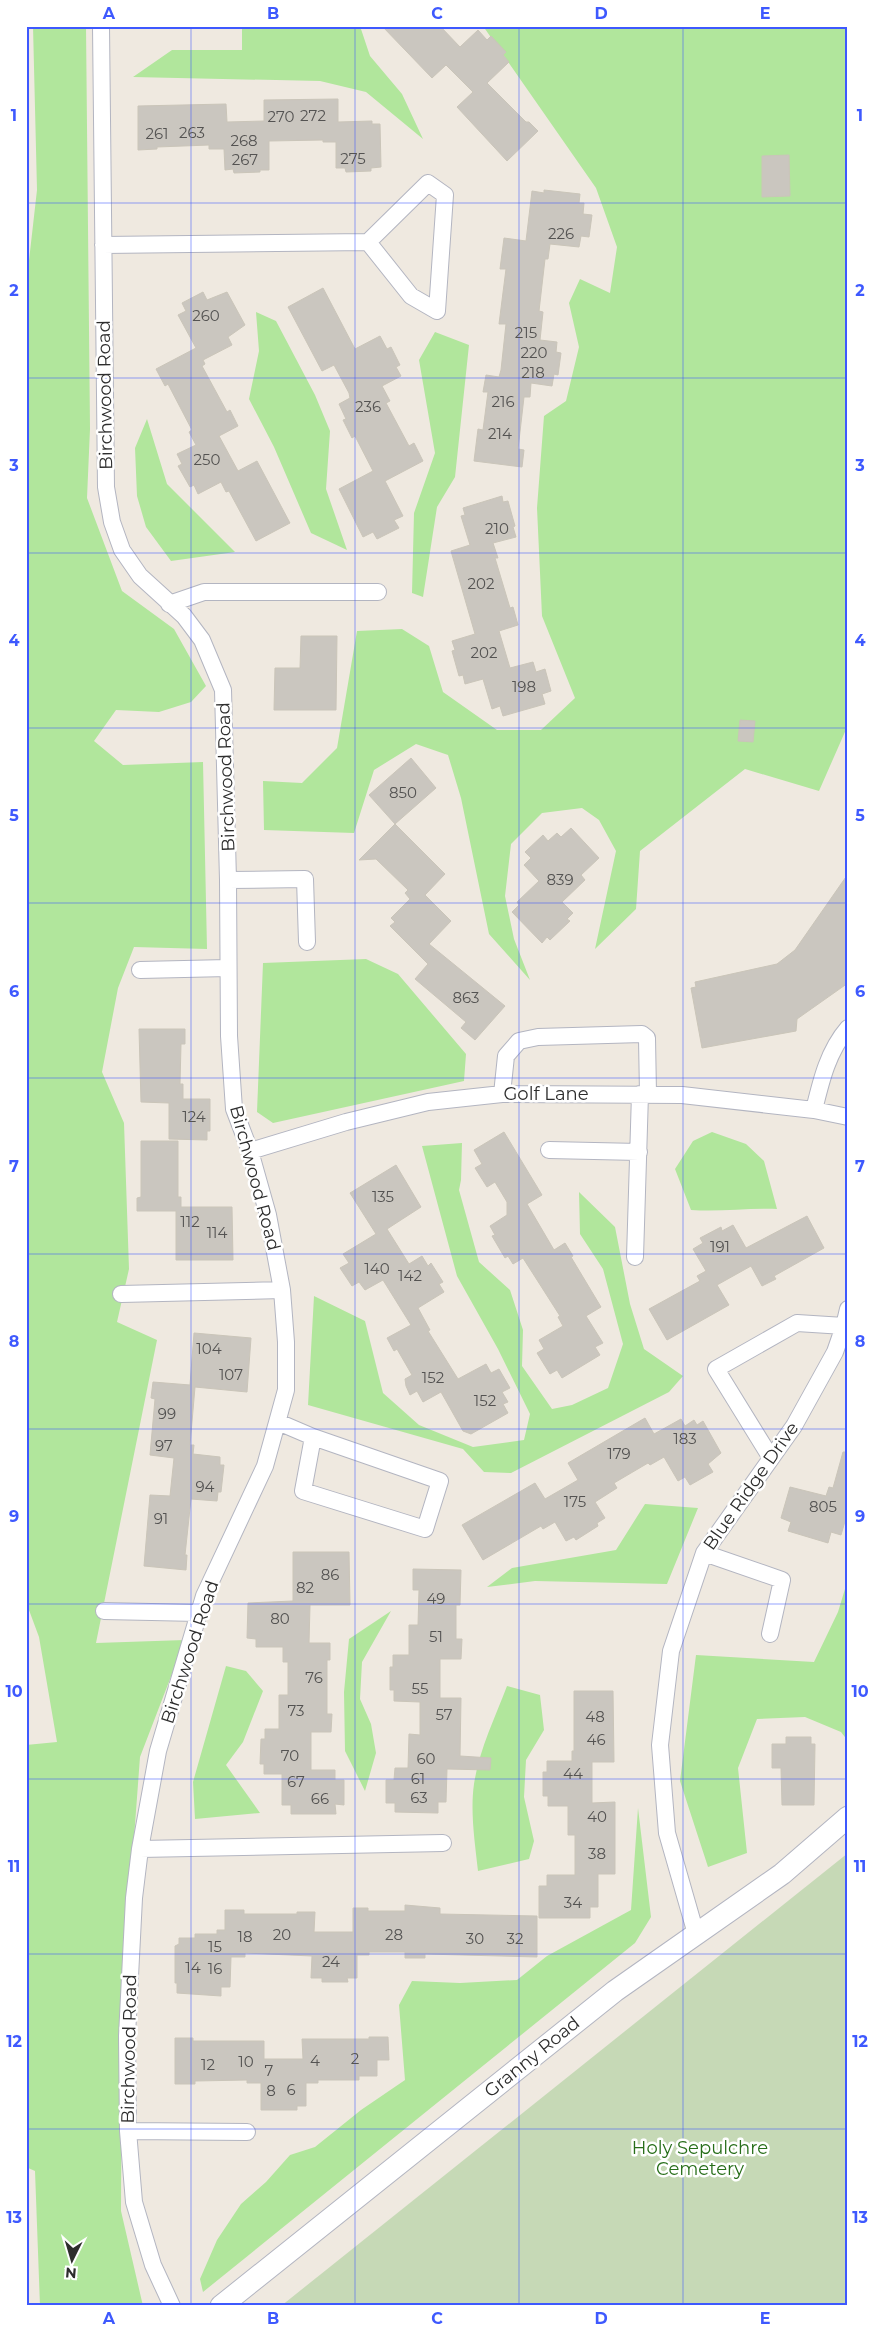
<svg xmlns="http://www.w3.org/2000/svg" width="874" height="2332" font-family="Montserrat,sans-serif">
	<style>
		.green { fill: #b1e69c }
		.cemetery { fill: #c6d9b6 }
		.building { fill: #cac6bf; stroke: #cac5b9 }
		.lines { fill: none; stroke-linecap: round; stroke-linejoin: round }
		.minor-casing { stroke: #b3b5c1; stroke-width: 18 }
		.tertiary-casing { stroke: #b3b5c1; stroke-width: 23 }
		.minor { stroke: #fff; stroke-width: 16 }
		.tertiary { stroke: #fff; stroke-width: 21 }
		.grid { fill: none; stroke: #3e59fe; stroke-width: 1; stroke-opacity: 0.55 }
		.labels { text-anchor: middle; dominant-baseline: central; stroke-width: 5; stroke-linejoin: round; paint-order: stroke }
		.number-label { font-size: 15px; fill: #545352 }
		.street-label { font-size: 18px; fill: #2d2d2d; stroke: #fff }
		.park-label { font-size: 18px; fill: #276e19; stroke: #fff }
		.neatline { fill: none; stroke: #3e59fe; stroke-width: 2 }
		.grid-label { font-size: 16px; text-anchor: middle; font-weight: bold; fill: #3e59fe }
	</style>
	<rect width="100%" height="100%" fill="#efe9e0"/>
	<path class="green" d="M33,26H86L90,429L87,498L122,591L174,629L206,686L191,702L159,712L116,710L94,741L123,765L203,762L207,949L134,947L118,988L102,1072L124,1123L129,1269L117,1322L157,1340L96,1643L185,1640L140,1757L122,2000L121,2211L143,2306H40L35,2171L26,2167V1745L57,1742L39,1637L26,1602V287L37,190Z
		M242,26H360L370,56L402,94L423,139L366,92L320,81L133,77L172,50H242Z
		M483,26H848V725L819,791L745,769L640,851L636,909L595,949L616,851L599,820L582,808L542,813L511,844L505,896L514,939L530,980L489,934L461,798L448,755L416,744L374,770L354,833L264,830L263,781L302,783L337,748L357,631L402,629L429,646L443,692L497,730H541L575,698L542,616L537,508L544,416L566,401L579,347L569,303L580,279L610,293L617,247L596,188Z
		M256,312L276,321L315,395L330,431L326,489L347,550L311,533L274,447L249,399L259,351Z
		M435,332L469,345L455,477L437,507L423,597L412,593L414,513L435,453L419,360Z
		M147,419L167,484L235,552L171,561L146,527L137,496L135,448Z
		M366,959L398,974L466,1054L464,1081L273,1123L257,1112L263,963Z
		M712,1132L746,1144L764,1161L777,1209C748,1208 720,1212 691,1210L675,1169L693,1141Z
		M462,1143L461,1180L459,1190L479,1262L510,1290L523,1330L522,1366L552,1409L572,1405L608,1388L623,1344L603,1269L580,1234L579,1192L615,1227L630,1304L644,1349L683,1376L669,1392L511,1473L484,1472L463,1449L308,1405L314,1296L365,1321L383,1393L419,1425L473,1447L524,1440L530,1414L498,1349L457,1276L422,1146Z
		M645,1504L698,1508L667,1584L535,1581L487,1587L512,1568L616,1550Z
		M848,1579V1741L841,1732L805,1717L757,1719L738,1768L747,1853L708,1867L680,1781L696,1655L814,1662L838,1612Z
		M391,1611L362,1662L360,1699L371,1724L376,1753L365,1791L345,1751L344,1692L349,1639Z
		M226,1666L246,1671L263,1691L243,1742L226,1765L260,1813L195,1819L193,1782Z
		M507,1686L540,1695L544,1730L526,1760L524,1797L534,1841L529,1859L478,1871C475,1843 470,1812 474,1784C479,1750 495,1718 507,1686Z
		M638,1808L651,1917L635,1943L203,2292L200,2279L217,2240L241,2204L266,2182L290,2155L315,2147L361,2110L405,2080L399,2005L412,1981L460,1983L517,1980L547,1956L631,1910Z"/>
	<path class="cemetery" d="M848,1853V2306H281Z"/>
	<path class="building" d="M382,26H440L460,47L478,30L487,40L491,36L506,52L503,55L509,62L487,83L526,122H529L538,131L507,161L457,107L473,92L446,65L432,78Z
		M338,99V122L372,121V124H380L381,167L371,168V171L346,172L345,168H336V142H323V140L269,141V170H260V172L234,173L233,169L225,170L224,149H209V145L157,147V149L138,150V106L226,104L227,122L264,121V100Z
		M789,155L790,196L762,197V156Z
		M544,190L580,194L579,203H584L583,214L592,215L589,237L581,236L579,247L550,244L548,259H545L539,311L543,312L540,340L557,342L556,352L561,353L558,375L554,374L552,386L531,383L530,397H524L518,449L524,450L522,467L474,461L478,429L483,430L488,392H483L486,375L499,377L501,370L506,324H499L506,269H500L504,238L526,241L532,191L544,193Z
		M323,288L355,349L380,336L387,349L391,347L400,365L396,367L401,376L382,386L390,401L386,403L409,446L414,443L423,461L385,481L403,516L394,520L399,528L377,539L373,532L363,537L339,489L373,471L355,436L352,438L343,420L346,419L339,404L350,398L349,393L334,365L322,371L288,307Z
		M203,292L207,300L227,292L245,325L228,337L232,345L203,360L205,364L202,366L227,412L230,410L238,426L219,436L238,471L257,461L290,523L256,541L229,491L226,492L221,482L198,494L194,485L190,487L178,466L182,464L177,454L196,445L189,432L192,430L168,384L165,386L156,369L196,348L178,315L186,311L182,303Z
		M502,496L503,502L508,501L515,526L513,527L516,537L493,543L498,558H495L510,608L513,607L518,625L499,631L510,668L533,662L536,672L545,669L551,691L542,694L545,704L503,716L500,706L492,709L483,679L465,684L463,675L459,676L452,651L455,650L452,641L475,634L451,551L470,545L461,516L465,515L463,508Z
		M301,636H337L336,710H274L275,668H300Z
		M740,720L755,721L753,742L738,741Z
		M411,758L436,788L395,824L445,874L425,895L451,921L429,944L505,1006L475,1040L461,1028L466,1022L415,979L428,964L390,926L395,922L391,918L410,899L405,893L408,890L376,859L359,860L395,824L369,795Z
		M571,828L599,858L581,875L585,880L562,902L573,913L567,919L570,921L550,940L547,937L542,943L512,912L519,905L517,902L539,881L524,865L531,858L525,852L543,835L548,841L557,833L561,837Z
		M848,874V983L797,1019L796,1031L702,1048L691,988L696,987L695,982L777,964L795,950Z
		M139,1029H185V1044H181L180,1084H183V1099H210V1131H207V1140L169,1139V1103L141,1102Z
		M504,1132L542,1195L527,1204L554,1250L565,1243L573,1256L571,1257L601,1307L586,1316L603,1343L595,1347L600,1355L562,1378L557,1370L550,1374L537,1353L544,1349L539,1340L563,1326L558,1317L560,1316L523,1258L513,1264L508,1256L505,1258L492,1236L495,1235L490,1226L507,1215V1202L495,1182L487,1187L475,1168L482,1164L474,1150Z
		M141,1141H178V1197H181V1207H232L233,1260H176V1211H137V1198L141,1197Z
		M396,1165L421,1207L387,1229L409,1264L422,1256L428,1266L431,1263L443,1282L439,1284L444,1292L418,1308L430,1330L428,1331L458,1379L486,1364L491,1373L499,1369L510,1388L502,1392L508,1402L503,1404L508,1413L471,1434L463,1431L441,1392L423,1402L417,1391L410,1395L406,1386L405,1379L412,1375L397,1349L394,1351L387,1338L411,1325L383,1280L365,1290L359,1282L352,1286L340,1268L349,1263L343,1254L376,1234L350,1193Z
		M807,1216L824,1248L774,1276L776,1279L762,1286L751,1266L717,1285L729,1305L667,1340L649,1309L700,1281L697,1276L706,1271L693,1249L703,1243L700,1238L721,1227L722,1231L733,1225L746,1248Z
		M194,1333L251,1338L247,1392L195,1387L190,1445H194L193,1454L220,1457V1465H224L221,1492H218L217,1501L191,1499L185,1555H187L186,1570L144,1566L150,1495L170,1496L174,1458L150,1455L155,1399L151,1398L153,1382L190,1385Z
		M645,1418L654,1434L681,1419L685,1426L694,1420L697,1425L703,1421L721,1453L708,1464L713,1472L690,1485L685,1477L678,1481L664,1457L650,1465L648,1463L614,1483L617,1488L595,1502L605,1518L597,1523L598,1526L576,1540L574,1537L566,1541L555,1522L543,1529L541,1526L483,1560L462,1525L535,1483L545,1499L578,1480L568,1463Z
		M843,1452H848V1511L841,1535L831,1532L828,1543L788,1531L791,1522L781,1518L790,1487L826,1496L829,1487L833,1488Z
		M293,1552H349L350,1605H310L309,1643H330V1660H327V1714H332L331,1732H311V1770H335V1780H344V1805L335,1804L336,1814H291V1805H282V1774H264V1764H260L261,1739H265V1729H279V1695H288V1662H283V1647H256V1639L247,1638L248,1603L293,1601Z
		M413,1569L461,1570L460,1605H456V1639H462L461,1659H440V1698H461L460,1756L491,1758L490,1770L447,1769L446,1802H438V1813L395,1812V1803H386V1780H394L395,1768H408L409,1734L420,1735V1702L394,1701V1690H390V1667H393V1655H409V1625H418L419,1590H413Z
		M574,1691H613L614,1762H592V1803L615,1802V1874H598V1907H590V1918H539V1886H547V1875H575V1835H568V1806H548V1796H543V1772H547V1761H572V1751H574Z
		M786,1737H811V1744H815L814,1805H782L781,1768H772V1744H786Z
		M405,1905L440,1908V1914L537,1916V1957L425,1954V1958H405V1952H369V1955H357V1978H347L348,1982H322V1978H311L312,1956L245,1953V1957H231L230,1987H221V1996L177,1993V1983H175V1946L179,1944V1938H195V1934H217V1930H225V1910H244V1914H297V1912H315L314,1932H353V1908H368V1911H405Z
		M369,2037H388L389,2060H377V2076H359V2080H318V2083H306V2106H297V2110H261V2083H247V2080L195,2081V2084H175V2038H193V2041H264V2059H303L302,2039H369Z"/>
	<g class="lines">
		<defs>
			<path id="minor" d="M101,26L106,487L112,522L122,550L140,576L184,616L202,640L223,690L228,880L229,1036L234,1109L250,1151L268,1215L282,1290L286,1342V1390L265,1466L204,1596L158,1751L140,1849L134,1898L127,2036L128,2131L134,2202L153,2265L172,2306
				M103,245L368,242L411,296L437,311L445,195L428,183L368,242
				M169,604L204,592H378
				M228,880L305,879L307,942
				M140,970L228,968
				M502,1094L506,1056L519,1041L538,1037L642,1034L647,1038L648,1094
				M814,1110C821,1081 828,1051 848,1028
				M549,1150L639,1152
				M250,1151L346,1122L428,1102L502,1094L682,1095L814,1110L848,1117
				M635,1257L640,1094
				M121,1294L282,1290
				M278,1422L313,1437
				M313,1437L440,1481L425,1529L303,1491Z
				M771,1458L716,1369L797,1323L844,1326
				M704,1553L782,1580L770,1634
				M104,1611L199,1613
				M140,1849L443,1843
				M696,1934L667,1833L660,1745L671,1651L704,1553L794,1426L835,1352L844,1326L848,1309
				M128,2131L247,2132"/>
			<path id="tertiary" d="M221,2306L615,1991L782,1874L848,1817"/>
		</defs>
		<use href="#minor" class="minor-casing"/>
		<use href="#tertiary" class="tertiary-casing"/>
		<use href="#minor" class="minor"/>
		<use href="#tertiary" class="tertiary"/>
	</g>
	<path class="grid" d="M191,26V2306M355,26V2306M519,26V2306M683,26V2306M26,203H848M26,378H848M26,553H848M26,728H848M26,903H848M26,1078H848M26,1254H848M26,1429H848M26,1604H848M26,1779H848M26,1954H848M26,2129H848"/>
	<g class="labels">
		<g class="number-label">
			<text x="313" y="115">272</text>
			<text x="281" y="116">270</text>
			<text x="192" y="132">263</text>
			<text x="157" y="133">261</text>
			<text x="244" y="140">268</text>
			<text x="353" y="158">275</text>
			<text x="245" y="159">267</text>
			<text x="561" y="233">226</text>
			<text x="206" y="315">260</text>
			<text x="526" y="332">215</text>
			<text x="534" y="352">220</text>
			<text x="533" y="372">218</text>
			<text x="503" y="401">216</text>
			<text x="368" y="406">236</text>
			<text x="500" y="433">214</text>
			<text x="207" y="459">250</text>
			<text x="497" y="528">210</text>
			<text x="481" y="583">202</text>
			<text x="484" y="652">202</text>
			<text x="524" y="686">198</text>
			<text x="403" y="792">850</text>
			<text x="560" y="879">839</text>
			<text x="466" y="997">863</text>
			<text x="194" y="1116">124</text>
			<text x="383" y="1196">135</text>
			<text x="190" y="1221">112</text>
			<text x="217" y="1232">114</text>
			<text x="720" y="1246">191</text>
			<text x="377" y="1268">140</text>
			<text x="410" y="1275">142</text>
			<text x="209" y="1348">104</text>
			<text x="231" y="1374">107</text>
			<text x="433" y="1377">152</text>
			<text x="485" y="1400">152</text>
			<text x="167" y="1413">99</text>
			<text x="685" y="1438">183</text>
			<text x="164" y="1445">97</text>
			<text x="619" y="1453">179</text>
			<text x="205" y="1486">94</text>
			<text x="575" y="1501">175</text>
			<text x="823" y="1506">805</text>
			<text x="161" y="1518">91</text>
			<text x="330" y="1574">86</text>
			<text x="305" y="1587">82</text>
			<text x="436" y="1598">49</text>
			<text x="280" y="1618">80</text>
			<text x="436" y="1636">51</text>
			<text x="314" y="1677">76</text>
			<text x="420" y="1688">55</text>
			<text x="296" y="1710">73</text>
			<text x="444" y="1714">57</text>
			<text x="595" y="1716">48</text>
			<text x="596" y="1739">46</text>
			<text x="290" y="1755">70</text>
			<text x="426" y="1758">60</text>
			<text x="573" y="1773">44</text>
			<text x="418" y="1778">61</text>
			<text x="296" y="1781">67</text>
			<text x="419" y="1797">63</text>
			<text x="320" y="1798">66</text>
			<text x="597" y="1816">40</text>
			<text x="597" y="1853">38</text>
			<text x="573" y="1902">34</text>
			<text x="282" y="1934">20</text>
			<text x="394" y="1934">28</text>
			<text x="245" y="1936">18</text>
			<text x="475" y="1938">30</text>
			<text x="515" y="1938">32</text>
			<text x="215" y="1946">15</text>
			<text x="331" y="1961">24</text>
			<text x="193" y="1967">14</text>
			<text x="215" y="1968">16</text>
			<text x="355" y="2058">2</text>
			<text x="315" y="2060">4</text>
			<text x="246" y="2061">10</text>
			<text x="208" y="2064">12</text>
			<text x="269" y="2070">7</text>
			<text x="291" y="2089">6</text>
			<text x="271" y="2090">8</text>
		</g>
		<g class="street-label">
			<text transform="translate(105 395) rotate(-91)">Birchwood Road</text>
			<text transform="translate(226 777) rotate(-92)">Birchwood Road</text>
			<text x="546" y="1094">Golf Lane</text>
			<text transform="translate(255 1178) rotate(75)">Birchwood Road</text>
			<text transform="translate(751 1486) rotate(-55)">Blue Ridge Drive</text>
			<text transform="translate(190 1652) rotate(-72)">Birchwood Road</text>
			<text transform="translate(129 2049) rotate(-89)">Birchwood Road</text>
			<text transform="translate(532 2057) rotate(-39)">Granny Road</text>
		</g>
		<g class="park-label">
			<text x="700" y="2148">Holy Sepulchre<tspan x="700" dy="21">Cemetery</tspan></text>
		</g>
	</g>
	<rect width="874" height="2332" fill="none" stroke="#ffffff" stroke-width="55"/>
	<g transform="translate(72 2260) rotate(185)" stroke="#ffffff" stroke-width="4" paint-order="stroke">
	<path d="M0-4L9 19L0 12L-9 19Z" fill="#2d2d2d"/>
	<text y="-8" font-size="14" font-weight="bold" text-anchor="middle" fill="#2d2d2d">N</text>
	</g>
	<rect x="28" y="28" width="818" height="2276" class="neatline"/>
	<g class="grid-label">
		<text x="109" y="19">A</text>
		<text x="273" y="19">B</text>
		<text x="437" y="19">C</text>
		<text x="601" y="19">D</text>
		<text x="765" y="19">E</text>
		<text x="14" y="121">1</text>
		<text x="860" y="121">1</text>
		<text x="14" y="296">2</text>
		<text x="860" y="296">2</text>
		<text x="14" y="471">3</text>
		<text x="860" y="471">3</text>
		<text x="14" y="646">4</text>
		<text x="860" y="646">4</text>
		<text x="14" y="821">5</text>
		<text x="860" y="821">5</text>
		<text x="14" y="997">6</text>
		<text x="860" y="997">6</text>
		<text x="14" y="1172">7</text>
		<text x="860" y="1172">7</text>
		<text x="14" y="1347">8</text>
		<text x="860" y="1347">8</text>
		<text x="14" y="1522">9</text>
		<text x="860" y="1522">9</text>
		<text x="14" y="1697">10</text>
		<text x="860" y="1697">10</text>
		<text x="14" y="1872">11</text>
		<text x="860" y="1872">11</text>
		<text x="14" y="2047">12</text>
		<text x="860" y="2047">12</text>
		<text x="14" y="2223">13</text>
		<text x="860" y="2223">13</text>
		<text x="109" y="2324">A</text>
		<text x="273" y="2324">B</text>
		<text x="437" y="2324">C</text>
		<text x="601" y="2324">D</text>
		<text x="765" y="2324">E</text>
	</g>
</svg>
